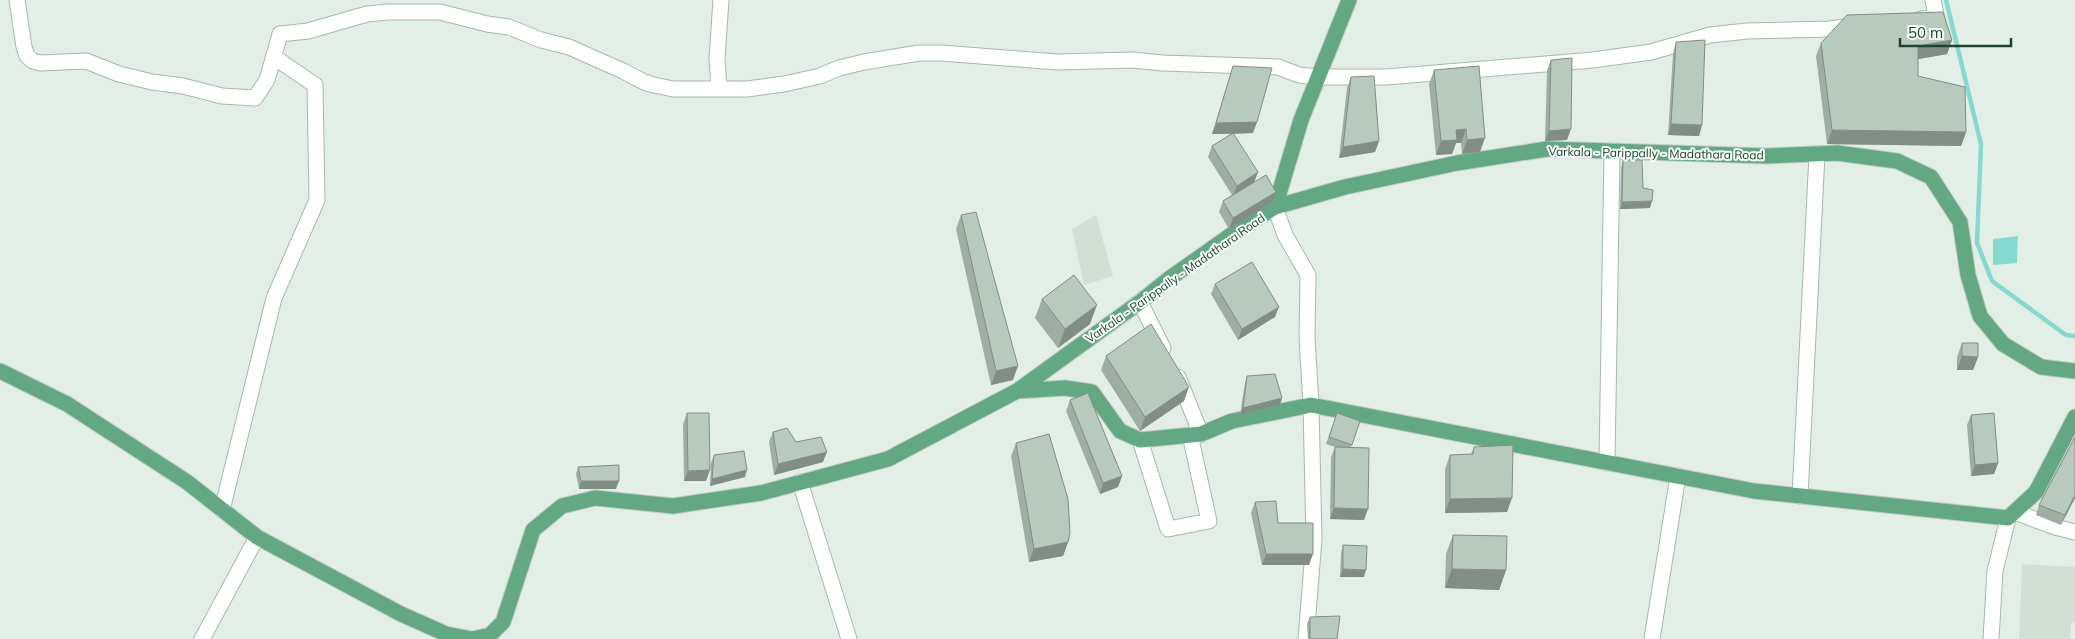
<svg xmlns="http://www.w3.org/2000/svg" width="2075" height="639" font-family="Mulish,sans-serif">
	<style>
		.built { fill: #d1dfd4 }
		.water { fill: #85dacf }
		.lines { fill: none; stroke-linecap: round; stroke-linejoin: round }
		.stream { stroke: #85dacf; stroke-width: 4.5 }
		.minor-casing { stroke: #a5b8ac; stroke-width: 17 }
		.major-casing { stroke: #c1cac5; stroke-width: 17 }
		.minor { stroke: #fff; stroke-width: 15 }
		.major { stroke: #62a983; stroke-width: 15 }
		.wall { fill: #9eaea3 }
		.shaded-wall { fill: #818d85 }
		.building { fill: #b8cabe; stroke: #818d85 }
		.labels { text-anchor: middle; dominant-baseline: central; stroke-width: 4; stroke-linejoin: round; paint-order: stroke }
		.street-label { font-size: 12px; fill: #204330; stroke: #f4faf6 }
	</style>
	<rect width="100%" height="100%" fill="#e3efe6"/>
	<path class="built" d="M1096,215L1113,276L1084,285L1072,229Z
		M2022,564L2075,567V622L2071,623L2070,639H2019Z"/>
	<path class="water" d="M2018,236L2017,263L1993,265V239Z"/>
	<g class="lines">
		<path class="stream" d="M1946,0L1981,144L1977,243L1992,281L2066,335L2075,336"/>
		<defs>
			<path id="minor" d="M17,0L24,47L27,56L33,61L40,63L86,61L119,74L152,82L183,86L222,96L255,98L267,80L280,34L308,31L367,14L388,12H440L487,24L509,27L541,40L569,47L623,71L644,82L654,85L673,89H747L784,84L820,76L839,68L864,62L919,53H942L1057,62L1132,60L1163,63L1278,67L1299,75L1318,77H1386L1593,60L1651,52L1710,35L1747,31L1829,29L1853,26
				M1921,19L1930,18L1936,15L1933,0
				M719,89L717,58L721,0
				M1275,207L1285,235L1308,275L1307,338L1311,405L1314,539L1306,639
				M1140,302L1163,348
				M1178,377L1201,434
				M1140,440L1168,529L1209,521L1190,435
				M1607,463L1612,151
				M800,482L849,639
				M1800,496L1817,154
				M222,510L274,298L317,200L315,85L274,57
				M2015,512L2055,527L2075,532
				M202,639L257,537
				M1652,639L1678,476
				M1991,639L1995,571L2008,518"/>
			<path id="major" d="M1275,207L1301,120L1349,0
				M0,371L67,404L187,482L257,537L401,614L446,634L472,639
				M1017,391L1065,388L1092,392L1120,431L1140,440L1201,434L1232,421L1311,405L1754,491L2008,518L2036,492L2075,417
				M473,639L490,635L503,622L533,530L562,506L595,498L673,506L761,493L888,459L1017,391L1140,302L1170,278L1234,233L1275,207L1345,187L1457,163L1547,149L1767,156L1837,153L1897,161L1931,177L1960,222L1968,275L1980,316L2003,344L2041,367L2075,371"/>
		</defs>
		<use href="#minor" class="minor-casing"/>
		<use href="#major" class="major-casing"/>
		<use href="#minor" class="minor"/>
		<use href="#major" class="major"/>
	</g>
	<path class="wall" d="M1952,40L1947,54L1918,59V76L1966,132L1961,146L1827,144L1816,56L1821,43Z
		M1676,42L1702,125L1699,136L1668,135L1673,53Z
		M1551,60L1567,140L1545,141L1547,70Z
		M1233,66L1253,133L1233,134L1254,182L1276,192L1272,203L1229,229L1219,212L1223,201L1232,195L1208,157L1212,146L1232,134H1212Z
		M1434,70L1480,152L1462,154L1461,143H1456L1452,154L1436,155L1429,84Z
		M1351,77L1379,141L1375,152L1339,158L1347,88Z
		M1623,160L1643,188L1650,208L1620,209L1621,168Z
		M961,215L1013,380L991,385L956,229Z
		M1215,284L1275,317L1238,340L1211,294Z
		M1042,299L1090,324L1058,348L1035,318Z
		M1962,343L1978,357L1973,370H1957V357Z
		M1106,356L1184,401L1140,431L1101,370Z
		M1247,376L1282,398L1280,405L1240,415L1245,383Z
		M1070,400L1122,476L1118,487L1100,494L1066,411Z
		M687,413L706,481H684L683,424Z
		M1337,413L1360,421L1351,447L1364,520L1330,519L1331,457L1335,447L1326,444Z
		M1971,415L1998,463L1994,474L1971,476L1967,425Z
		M773,432L796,442L823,462L774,475L769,442Z
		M1016,443L1068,542L1063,556L1029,562L1011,456Z
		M1474,447L1507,512L1445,513V469L1450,455L1471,454Z
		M714,455L745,477L710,486L711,463Z
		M578,467L616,489H579L576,474Z
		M2075,498L2061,525L2036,515L2039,505Z
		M1255,502L1278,523L1309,565H1262L1251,513Z
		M1453,535L1506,570L1499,590L1445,588L1446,554Z
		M1343,545L1364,577H1340L1341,553Z
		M1310,617L1337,639H1308L1307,624Z"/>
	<path class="shaded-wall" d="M1952,40L1947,54L1913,60L1918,46Z
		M1257,122L1253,133L1212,134L1216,123Z
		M1671,124L1702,125L1699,136L1668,135Z
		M1466,129L1461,143H1456L1452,154L1436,155L1441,141L1456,130Z
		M1571,129L1567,140L1545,141L1549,131Z
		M1832,130L1966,132L1961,146L1827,144Z
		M1485,138L1480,152L1462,154L1467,140Z
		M1379,141L1375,152L1339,158L1343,147Z
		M1258,172L1254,183L1233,196L1237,186Z
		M1276,192L1272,203L1229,229L1233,218Z
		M1652,201L1650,208L1620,209L1622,202Z
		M1097,305L1090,324L1058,348L1065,329Z
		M1279,307L1275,317L1238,340L1242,329Z
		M1962,356L1978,357L1973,370H1957Z
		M1018,366L1013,380L991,385L996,371Z
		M1189,387L1184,401L1140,431L1145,417Z
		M1282,398L1280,405L1240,415L1243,408Z
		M827,452L823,462L774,475L778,464Z
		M1998,463L1994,474L1971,476L1975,465Z
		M710,470L706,481H684L688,471Z
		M747,470L745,477L710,486L712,479Z
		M1122,476L1118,487L1100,494L1103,483Z
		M581,481H619L616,489H579Z
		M2075,495V498L2061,525L2065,515Z
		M1512,498L1507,512L1445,513L1450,499Z
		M1334,508L1368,509L1364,520L1330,519Z
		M1068,542L1063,556L1029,562L1034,549Z
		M1266,554H1313L1309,565H1262Z
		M1343,569L1366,570L1364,577H1340Z
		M1452,569L1506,570L1499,590L1445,588Z"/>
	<path class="building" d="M1943,12L1952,40L1918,46V76L1965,87L1966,132L1832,130L1821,43L1847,15Z
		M1705,40L1702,125L1671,124L1676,42Z
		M1572,58L1571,129L1549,131L1551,60Z
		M1233,66L1272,68L1257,122L1216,123Z
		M1479,66L1485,138L1467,140L1466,129L1456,130L1457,140L1441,141L1434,70Z
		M1374,76L1379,141L1343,147L1351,77Z
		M1233,133L1258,172L1237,186L1212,146Z
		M1623,160H1642L1643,188L1653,190L1652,201L1622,202Z
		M1266,175L1276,192L1233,218L1223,201Z
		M976,212L1018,366L996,371L961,215Z
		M1252,262L1279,307L1242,329L1215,284Z
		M1074,275L1097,305L1065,329L1042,299Z
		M1151,324L1189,387L1145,417L1106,356Z
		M1962,343H1978V357L1962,356Z
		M1275,374L1282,398L1243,408L1247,376Z
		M1088,393L1122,476L1103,483L1070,400Z
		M687,413H709L710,470L688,471Z
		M1337,413L1360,421L1352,445L1329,437Z
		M1994,413L1998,463L1975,465L1971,415Z
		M787,428L796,442L821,437L827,452L778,464L773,432Z
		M1049,434L1068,499L1070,533L1068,542L1034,549L1016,443Z
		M2075,437V495L2065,515L2039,505Z
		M1513,445L1512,498L1450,499V455L1473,454L1474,447Z
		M1335,447L1369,448L1368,509L1334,508Z
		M744,451L747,470L712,479L714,455Z
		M619,465V481H581L578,467Z
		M1276,501L1278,523H1313V554H1266L1255,502Z
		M1453,535L1507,536L1506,570L1452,569Z
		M1343,545L1367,546L1366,570L1343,569Z
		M1340,616L1337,639H1310V617Z"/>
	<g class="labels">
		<g class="street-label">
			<text transform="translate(1656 153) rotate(1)">Varkala - Parippally - Madathara Road</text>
			<text transform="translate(1175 278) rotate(-35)">Varkala - Parippally - Madathara Road</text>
		</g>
	</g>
	<path d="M1900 38v8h111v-8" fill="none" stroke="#204330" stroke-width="2.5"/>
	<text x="1908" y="38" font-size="15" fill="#204330" stroke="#f4faf6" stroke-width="4" paint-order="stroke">50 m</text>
</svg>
